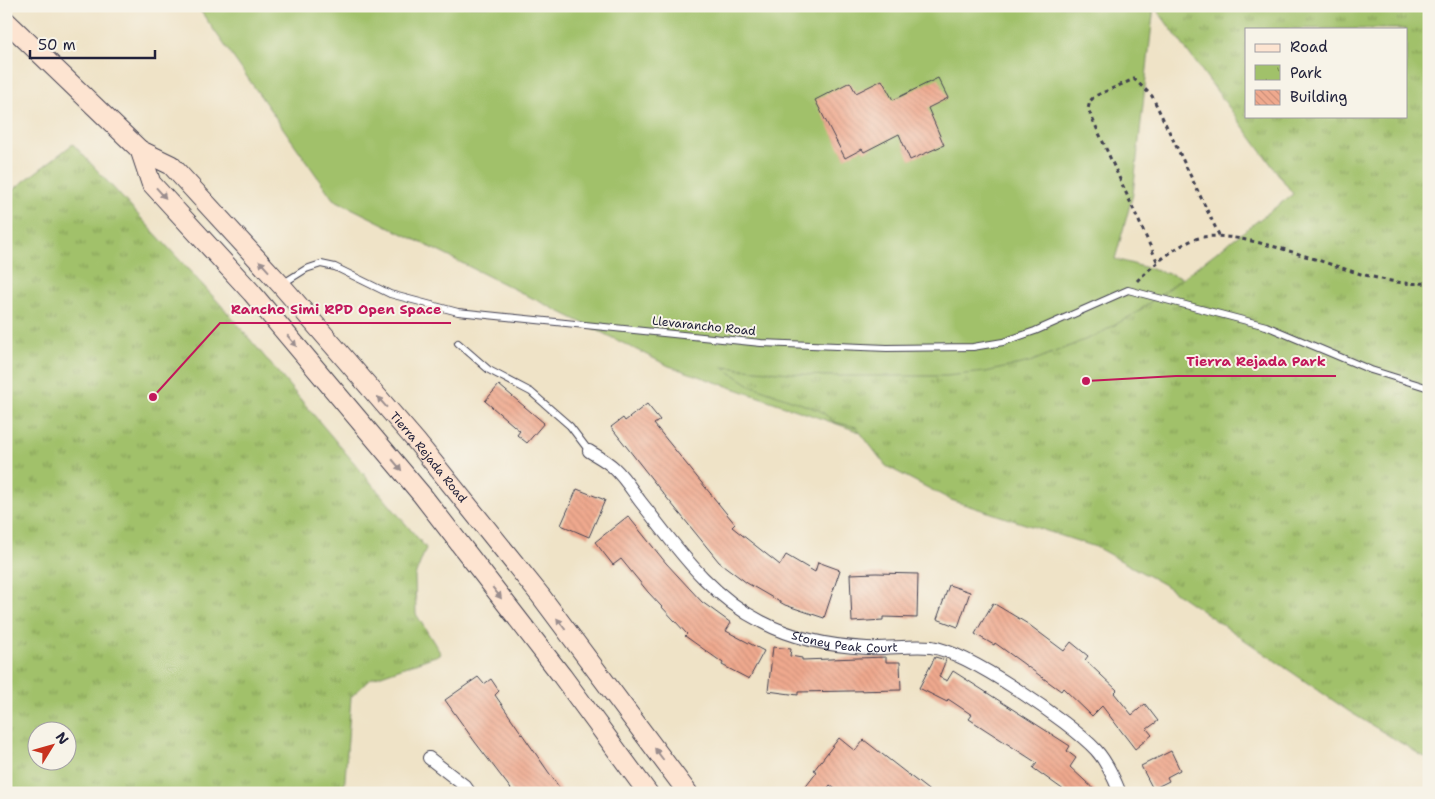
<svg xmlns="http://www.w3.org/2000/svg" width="1435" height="799" font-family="'Shantell Sans',sans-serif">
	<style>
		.grass { fill: #a1c16a; stroke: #627252 }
		.park { fill: url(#park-tufts); stroke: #627252; fill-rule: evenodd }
		.building { fill: url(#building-back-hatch) }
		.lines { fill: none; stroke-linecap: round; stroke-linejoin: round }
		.service-casing { stroke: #413f50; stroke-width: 8 }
		.minor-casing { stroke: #413f50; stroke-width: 14 }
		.secondary-casing { stroke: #413f50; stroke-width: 21 }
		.path { stroke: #413f50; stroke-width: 3; stroke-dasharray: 4 4; stroke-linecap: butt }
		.service { stroke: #fff; stroke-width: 6 }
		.minor { stroke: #fff; stroke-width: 12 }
		.secondary { stroke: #fde4d1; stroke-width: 19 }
		.oneway { fill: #9a8d8e }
		.labels { text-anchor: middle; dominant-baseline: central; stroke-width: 4; stroke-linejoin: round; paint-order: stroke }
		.street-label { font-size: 12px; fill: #22223b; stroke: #f7f3e8 }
		.leader { fill: none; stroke: #c2185b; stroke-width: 2 }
		.callout-dot { fill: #c2185b; stroke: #f7f3e8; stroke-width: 2 }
		.callout-label { font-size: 14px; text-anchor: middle; font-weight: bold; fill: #c2185b; stroke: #f7f3e8; stroke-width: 4; stroke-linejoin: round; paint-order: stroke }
	</style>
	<defs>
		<pattern id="park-tufts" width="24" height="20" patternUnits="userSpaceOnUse" patternTransform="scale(1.25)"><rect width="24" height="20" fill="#a1c16a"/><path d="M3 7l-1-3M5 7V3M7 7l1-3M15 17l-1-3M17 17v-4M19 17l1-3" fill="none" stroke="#839c58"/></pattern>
		<pattern id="building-back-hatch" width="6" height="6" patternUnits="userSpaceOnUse" patternTransform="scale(1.25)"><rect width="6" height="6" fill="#efa98e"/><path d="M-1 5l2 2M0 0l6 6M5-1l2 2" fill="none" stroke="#cd917b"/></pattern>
	</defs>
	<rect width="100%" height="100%" fill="#f7f3e8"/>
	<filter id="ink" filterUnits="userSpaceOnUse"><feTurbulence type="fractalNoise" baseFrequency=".02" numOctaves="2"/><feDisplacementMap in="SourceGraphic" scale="10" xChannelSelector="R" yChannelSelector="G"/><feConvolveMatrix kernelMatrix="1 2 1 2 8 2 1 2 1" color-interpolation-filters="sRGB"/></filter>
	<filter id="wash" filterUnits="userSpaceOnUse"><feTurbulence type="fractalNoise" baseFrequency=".0096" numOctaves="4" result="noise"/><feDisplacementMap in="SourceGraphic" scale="20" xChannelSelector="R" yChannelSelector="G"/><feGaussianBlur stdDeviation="1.12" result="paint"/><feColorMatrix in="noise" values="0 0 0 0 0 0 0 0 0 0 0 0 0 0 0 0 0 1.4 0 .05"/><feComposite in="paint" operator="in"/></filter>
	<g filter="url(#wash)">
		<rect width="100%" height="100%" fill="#efe3c7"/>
		<path class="grass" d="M197,6H1154L1133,194L1115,259L1331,319L1141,529L669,366L333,199Z"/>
		<path class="park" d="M1154,6H1429V760L1350,712L1163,584L1096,547L951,500L886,466L856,427L834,422L821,411L750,385L722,367L824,376H946L986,372L1030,362L1097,335L1136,313L1293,194ZM1246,29H1406V116H1246Z
			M73,144L221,305L426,548L415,576L416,614L441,654L370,679L351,697L344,793H6V195ZM38,732H68V762H38Z"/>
		<g id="blocks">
			<path class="building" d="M938,78L948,98L928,108L944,145L910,160L899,134L864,152L862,149L845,158L815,100L850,82L856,93L882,80L893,100Z
				M499,385L544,423L527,443L517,435L520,431L485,401Z
				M647,404L660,420L654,424L735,524L732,527L780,565L786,555L815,572L818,562L840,570L824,618L785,605L747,583L719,562L658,487L611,427L623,418L625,421Z
				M577,489L605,500L589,537L561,525Z
				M628,516L666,563L702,602L731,623L726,631L764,651L749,679L722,665L723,663L685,636L687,634L648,592L621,559L613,565L595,542Z
				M876,573L918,574L917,618L883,617V620L852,622L850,574Z
				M949,585L970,592L958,627L937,619Z
				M993,603L1028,624L1064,651L1071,642L1088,656L1085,660L1117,690L1114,693L1132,715L1145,704L1158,721L1147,729L1152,735L1135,749L1102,706L1092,716L1063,688L1061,691L995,643L994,645L975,634Z
				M773,647L791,649L790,656L802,658V660L886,657V662H900L901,690L798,692V695L768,691Z
				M935,657L946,660L939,677L947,681L953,671L1070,746L1067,751L1076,758L1070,767L1098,793H1068L1033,768L1037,763L969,719L972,715L948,699L947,702L919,688Z
				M478,677L484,684L491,679L499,691L495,695L563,793H514L475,742L445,700Z
				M839,738L855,751L864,740L932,793H840L830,785L824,793H801L817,772L814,770Z
				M1171,751L1180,770L1167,777L1169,781L1153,789L1141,766Z"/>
		</g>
	</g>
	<g filter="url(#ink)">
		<use href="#blocks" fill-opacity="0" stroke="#413f50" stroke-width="1"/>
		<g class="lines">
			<defs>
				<path id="service" d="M282,284L306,269L321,264L335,267L390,294L458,312L761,343L887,348L973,347L1003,342L1035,331L1128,290L1266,326L1371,370L1429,388
					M458,343L489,370L531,392L570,426L589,451
					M959,793L960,792"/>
				<g id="minor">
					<path id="s1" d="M589,451C597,456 607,461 614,468C624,477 632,490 640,501C676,546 708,595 762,622C794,639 831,646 867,648C889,649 909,645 931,647C968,652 1070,722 1096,750C1107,762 1114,778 1120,793"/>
					<path d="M429,758L465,786L470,793"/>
				</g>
				<g id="secondary">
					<path id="s2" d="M6,21L140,150L171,165L281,285L416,441L540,595L688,793"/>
					<path d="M140,150L151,183L252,293L422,495L562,676L648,793"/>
				</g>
			</defs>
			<use href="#service" class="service-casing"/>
			<use href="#minor" class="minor-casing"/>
			<use href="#secondary" class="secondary-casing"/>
			<path class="path" d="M1157,261L1088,109L1090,101L1095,96L1134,79L1152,96L1220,237
				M1137,281C1153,265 1181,241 1203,237C1243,231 1320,262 1361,274C1381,279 1409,287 1429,282"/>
			<use href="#service" class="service"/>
			<use href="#minor" class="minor"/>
			<use href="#secondary" class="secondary"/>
		</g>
		<defs><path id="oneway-solid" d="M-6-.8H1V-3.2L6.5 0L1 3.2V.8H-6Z" transform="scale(1.25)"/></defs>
		<g class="oneway">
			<use href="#oneway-solid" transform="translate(161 193) rotate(48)"/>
			<use href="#oneway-solid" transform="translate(264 266) rotate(-132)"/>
			<use href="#oneway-solid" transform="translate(292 341) rotate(50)"/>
			<use href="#oneway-solid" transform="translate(382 402) rotate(-131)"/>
			<use href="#oneway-solid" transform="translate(397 465) rotate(50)"/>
			<use href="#oneway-solid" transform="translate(497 593) rotate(52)"/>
			<use href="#oneway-solid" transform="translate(561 624) rotate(-127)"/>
			<use href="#oneway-solid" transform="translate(659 754) rotate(-127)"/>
		</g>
	</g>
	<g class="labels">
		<g class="street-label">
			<text transform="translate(704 326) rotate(6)">Llevarancho Road</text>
			<text stroke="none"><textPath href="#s2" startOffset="610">Tierra Rejada Road</textPath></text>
			<text stroke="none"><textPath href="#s1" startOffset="332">Stoney Peak Court</textPath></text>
		</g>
	</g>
	<path class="leader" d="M153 397L220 323H451M1086 381L1176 376H1336"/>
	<g class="callout-dot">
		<circle cx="153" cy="397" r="5"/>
		<circle cx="1086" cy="381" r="5"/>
	</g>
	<g class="callout-label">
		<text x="336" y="314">Rancho Simi RPD Open Space</text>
		<text x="1256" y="366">Tierra Rejada Park</text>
	</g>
	<rect width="1435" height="799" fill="none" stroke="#f7f3e8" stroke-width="25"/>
	<rect x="1245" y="28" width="162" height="90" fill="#f7f3e8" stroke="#a29fa3"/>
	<rect x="1255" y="44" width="25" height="8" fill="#fde4d1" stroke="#a29fa3"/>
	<text x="1290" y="52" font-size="15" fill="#22223b">Road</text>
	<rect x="1255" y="65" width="25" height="15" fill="url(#park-tufts)" stroke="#a29fa3"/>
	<text x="1290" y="78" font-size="15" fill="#22223b">Park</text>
	<rect x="1255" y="90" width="25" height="15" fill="url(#building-back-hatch)" stroke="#a29fa3"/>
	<text x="1290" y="102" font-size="15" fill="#22223b">Building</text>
	<g transform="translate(52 746) rotate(53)"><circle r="24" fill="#f7f3e8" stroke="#a29fa3"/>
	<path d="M0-4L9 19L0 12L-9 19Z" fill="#c8321e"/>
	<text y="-8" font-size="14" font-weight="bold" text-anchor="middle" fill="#22223b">N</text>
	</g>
	<path d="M30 50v8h125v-8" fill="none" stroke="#22223b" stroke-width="2.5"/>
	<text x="38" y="50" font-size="15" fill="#22223b" stroke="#f7f3e8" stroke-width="4" paint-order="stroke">50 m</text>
</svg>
